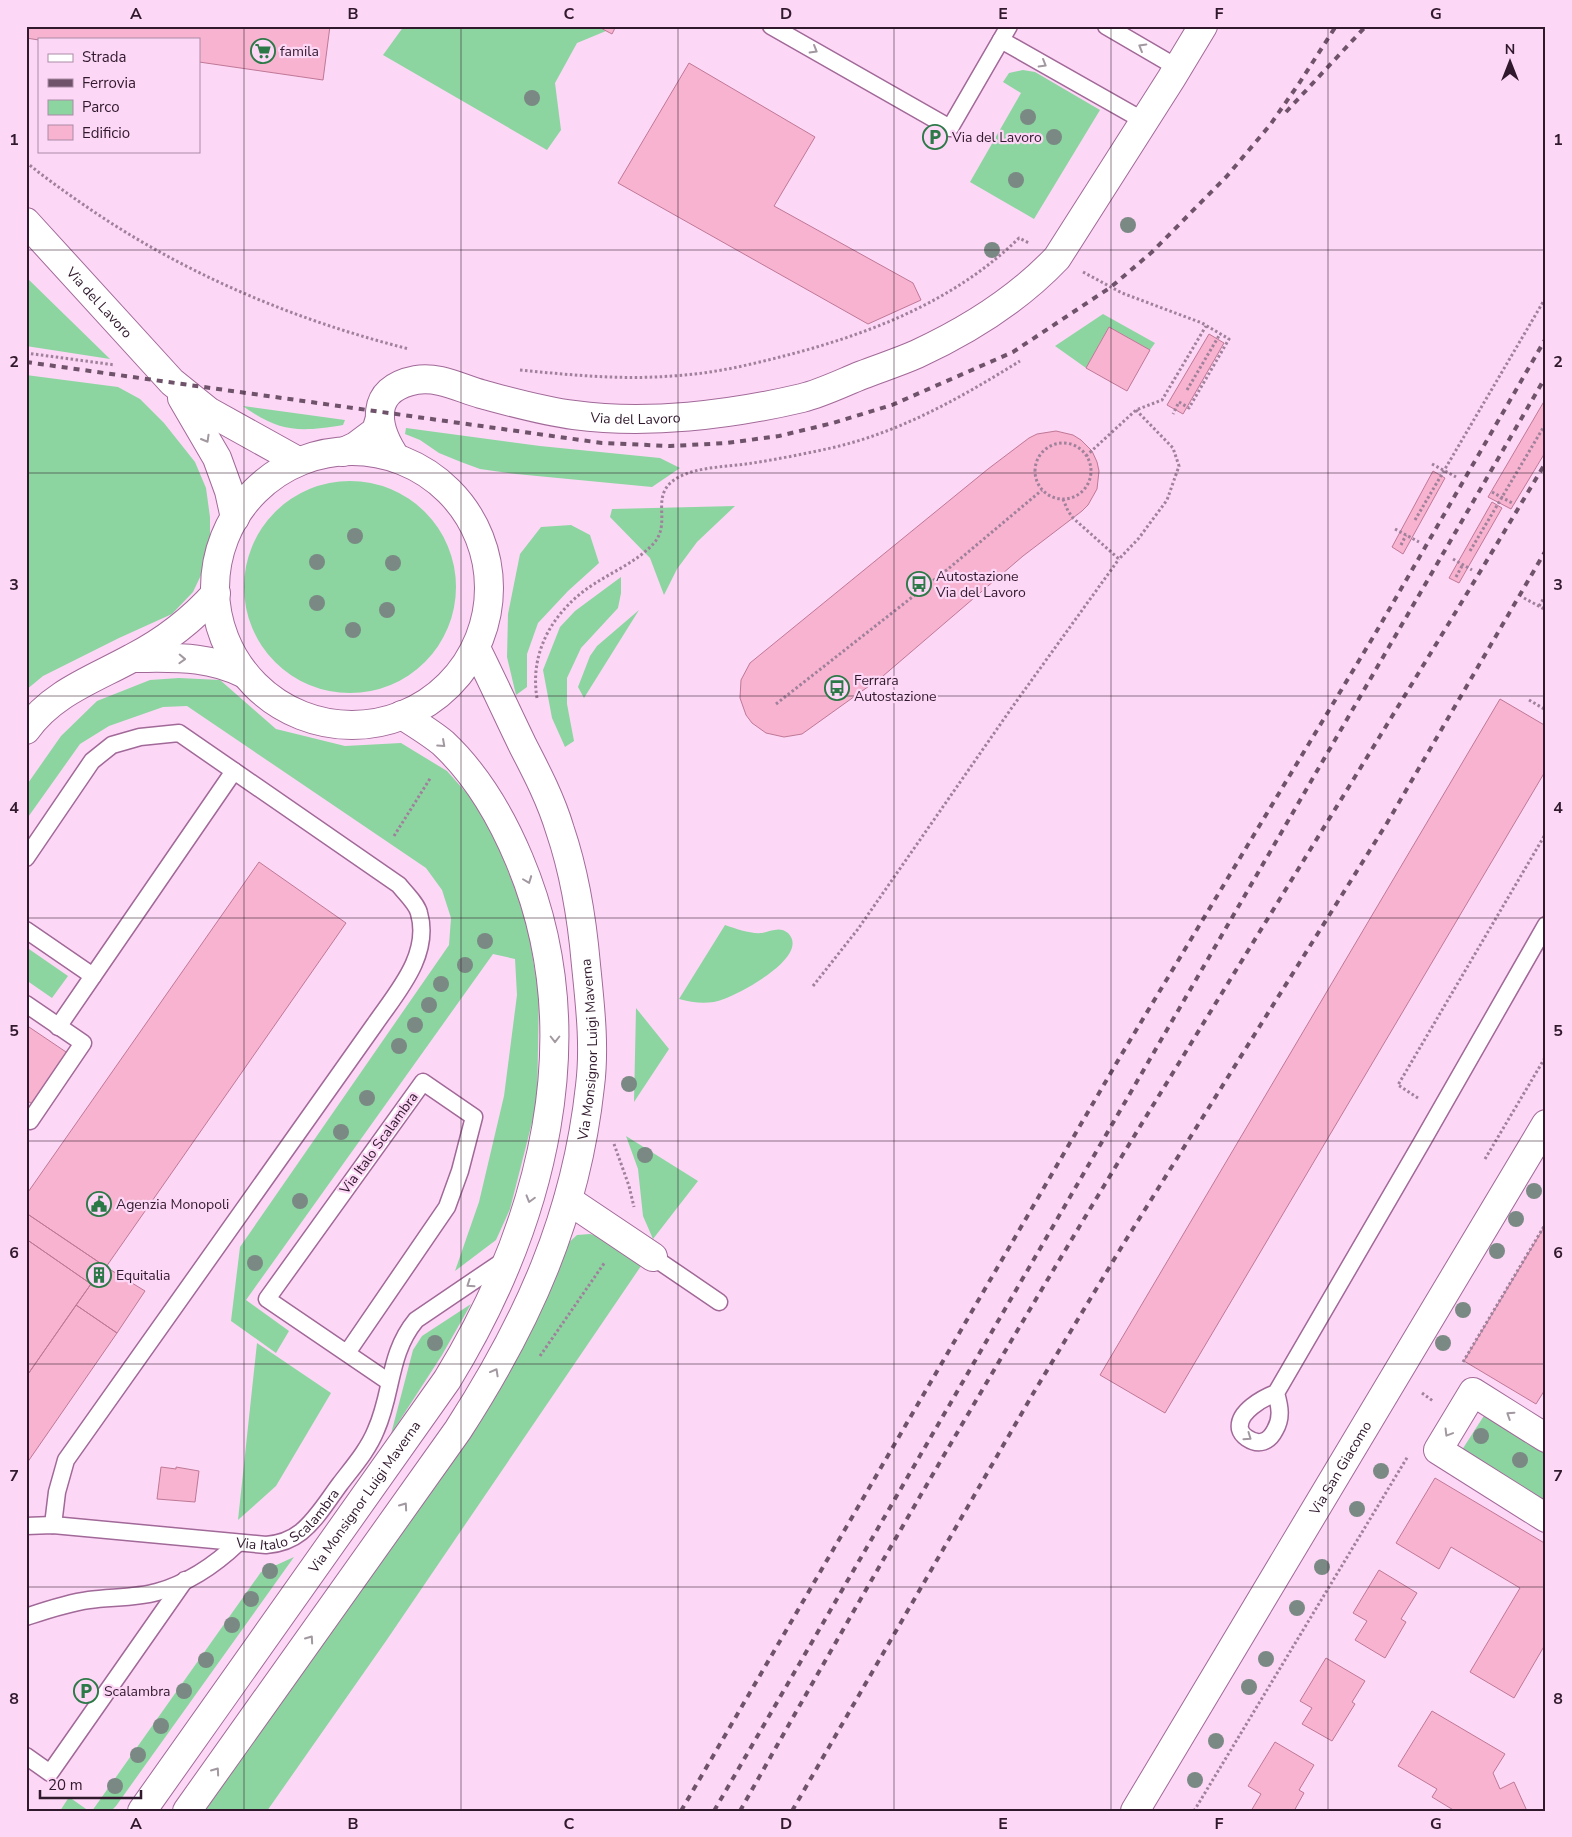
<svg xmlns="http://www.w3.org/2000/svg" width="1572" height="1837" font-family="'Nunito Sans',sans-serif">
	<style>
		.green { fill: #8cd5a1 }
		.building { fill: #f7b3cf; stroke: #bf7896 }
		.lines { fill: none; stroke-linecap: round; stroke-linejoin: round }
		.lane-casing { stroke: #a16998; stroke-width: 19 }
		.street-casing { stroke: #a16998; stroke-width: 30 }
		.secondary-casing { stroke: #a16998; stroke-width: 30 }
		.path { stroke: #a0819b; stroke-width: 3; stroke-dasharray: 2.5 2.5; stroke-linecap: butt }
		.lane { stroke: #fff; stroke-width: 16 }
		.street { stroke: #fff; stroke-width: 28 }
		.secondary { stroke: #fff; stroke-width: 28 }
		.rail { stroke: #6f536b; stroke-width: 4; stroke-dasharray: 6 6; stroke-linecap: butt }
		.tree { fill: #7b8984 }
		.oneway { stroke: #a298a0 }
		.grid { fill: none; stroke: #30192d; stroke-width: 1; stroke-opacity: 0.55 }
		.labels { text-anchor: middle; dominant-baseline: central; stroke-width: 4.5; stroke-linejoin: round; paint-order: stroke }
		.poi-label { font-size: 14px; fill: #30192d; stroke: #fdd7f6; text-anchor: start }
		.street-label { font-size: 14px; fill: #30192d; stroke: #fdd7f6 }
		.neatline { fill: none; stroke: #30192d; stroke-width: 2 }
		.grid-label { font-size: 16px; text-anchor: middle; font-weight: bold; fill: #30192d }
	</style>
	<rect width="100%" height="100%" fill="#fdd7f6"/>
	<path class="green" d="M404,26H597L606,31L577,43L555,83L561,130L547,150L383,55Z
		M1023,70L1035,72L1100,110L1034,219L970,182L1021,93L1003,82L1009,73Z
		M26,277L110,359L26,346Z
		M1103,314L1155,343L1150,350L1109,327L1086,368L1055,346Z
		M26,375L118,387L140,399L164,423L195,462L206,488L210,517V545L202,573L193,592L172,614L119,638L43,676L26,690Z
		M243,406L345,420L343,425C300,432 280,433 243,406Z
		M406,428L540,446L660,458L680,468L652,487L516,474L480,469L461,462L439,453L420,440L405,434Z
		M244 587a106 106 0 1 1 212 0a106 106 0 1 1-212 0Z
		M735,506L697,542L677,569L664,595L650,558L610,517L612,509Z
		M571,525L590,535L599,563L568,591L538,623L527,654V687L516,695L507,657L508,614L520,554L541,527Z
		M621,577V593L618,608L581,648L567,678V704L574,741L565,747L552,718L543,670L560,627L575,611Z
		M639,610L584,698L578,687L590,656L597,646Z
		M179,678L220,680L276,729L345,746L401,743L447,771L488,817L527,922L539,996L537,1103L510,1209L496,1240L455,1271L479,1202L504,1096L517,995L515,959L493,954L246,1300L289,1331L276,1353L231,1321L240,1247L449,945L451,918L442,890L426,868L187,706L163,707L109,726L80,744L26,820V786L61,736L97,701L150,680Z
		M725,925C737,929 750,934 762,933C771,931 780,926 788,933C811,956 741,993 724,999C709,1005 694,1003 679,999Z
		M26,947L68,976L52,998L26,980Z
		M636,1008L669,1049L634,1102Z
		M626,1136L698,1181L653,1239L643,1216L638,1169Z
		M590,1234L606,1239L641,1266L386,1641L267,1811H205L447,1460L565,1246L577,1235Z
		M471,1304L442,1355L391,1434L413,1350L422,1336Z
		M257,1343L331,1393L276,1486L238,1520Z
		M1487,1411L1546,1448V1508L1460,1453Z
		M294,1557L116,1806L111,1811H92L261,1572Z
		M69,1797L89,1811H60Z"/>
	<path class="building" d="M26,26H330L323,80L199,62V39L39,40L26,38Z
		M597,26H616L612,34Z
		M689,63L815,137L774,206L913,283L921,300L868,324L618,183Z
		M1109,327L1150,350L1127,391L1086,368Z
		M1209,334L1224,343L1183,414L1167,405Z
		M1546,398V451L1511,509L1488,497Z
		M1056,431L1073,435L1081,440L1092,451L1097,462L1099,471L1097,489L1088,505L1082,511L1023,556L883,676L809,729L802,734L784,737L766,733L752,723L746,715L740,698L741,680L750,663L988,469L1029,438L1037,434Z
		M1433,471L1445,478L1403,554L1392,547Z
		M1492,502L1502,508L1459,583L1449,578Z
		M1500,699L1546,726V770L1165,1413L1100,1375Z
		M259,862L346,923L106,1267L26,1213V1195Z
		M26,1025L69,1054L34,1105L26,1100Z
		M26,1213L106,1267L145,1291L117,1333L76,1305L91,1284L26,1239Z
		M1546,1224V1388L1536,1404L1464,1361Z
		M26,1239L91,1284L26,1377Z
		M76,1305L117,1333L27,1463L26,1377Z
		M161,1467L176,1469V1467L199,1471L195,1502L157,1499Z
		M1435,1478L1546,1544V1643L1514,1698L1470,1672L1520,1588L1451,1547L1439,1569L1396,1543Z
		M1379,1570L1417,1593L1401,1619L1406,1622L1385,1658L1355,1640L1367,1621L1353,1613Z
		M1326,1658L1365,1681L1352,1702L1355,1704L1332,1741L1302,1724L1312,1708L1300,1701Z
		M1432,1711L1505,1754L1493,1773L1500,1789L1514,1782L1527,1811H1455L1432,1797L1437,1789L1398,1766Z
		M1275,1742L1314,1765L1299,1790L1304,1793L1294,1811H1251L1261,1794L1248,1786Z"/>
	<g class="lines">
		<defs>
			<g id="lane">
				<path d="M771,26L950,128L1009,26"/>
				<path d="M1106,26L1178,68"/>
				<path d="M1001,40L1144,121"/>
				<path d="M26,858L92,761L112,745L140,737L179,733L399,885C405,893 417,904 419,913C431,955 397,992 375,1024L66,1460L57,1492L53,1525"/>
				<path d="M26,930L93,976L234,771"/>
				<path d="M26,1004L83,1043L30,1121L26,1118"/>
				<path d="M58,1027L93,976"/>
				<path d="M653,1257L719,1302"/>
				<path d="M347,1353L447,1207L460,1171L474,1117L423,1082L267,1299L389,1382"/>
				<path d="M1276,1393C1280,1407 1282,1418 1275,1430C1269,1442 1259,1446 1247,1438C1244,1436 1241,1433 1240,1429C1237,1412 1263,1398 1276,1393L1422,1142L1546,925"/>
				<path id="s1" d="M26,1526L53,1525L266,1545C279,1544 291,1540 301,1532C317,1519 328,1500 340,1484C353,1467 368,1450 376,1430C393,1392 388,1354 416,1320L506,1259"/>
				<path d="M26,1617C47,1610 67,1603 89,1600C111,1597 136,1598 157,1592C188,1583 216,1564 238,1543"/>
				<path d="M26,1756L50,1773L185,1580"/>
			</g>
			<g id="street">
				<path d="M343,452L356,446L376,431L380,418"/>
				<path id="s2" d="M396,458C375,427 368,389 416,380C438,376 460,388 481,394C511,402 542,411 574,415C647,425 730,415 802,398C822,393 842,383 862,375C880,368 899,362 917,354C969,330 1018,299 1057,258L1171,79L1203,26"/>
				<path d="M133,658C174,658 207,655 245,674"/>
				<path d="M26,730C52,693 94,679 132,658C163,642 193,619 216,593"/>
				<path d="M568,1200L653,1257"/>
				<path d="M1546,1438L1473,1392L1438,1450L1546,1518"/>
			</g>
			<g id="secondary">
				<path id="s3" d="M26,222L172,382L208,411L298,461"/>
				<path d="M182,398L217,458L229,491L235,518"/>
				<circle cx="352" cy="588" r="137"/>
				<path id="s4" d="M142,1811L447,1380C542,1225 593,1034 519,859C501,816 477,775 443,743C431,733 416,724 402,715"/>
				<path id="s5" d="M187,1811L458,1430C528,1322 576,1216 590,1086C595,1046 590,1005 586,965C582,919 575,874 560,830C551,800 537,773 523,746C507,713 492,680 476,648"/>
				<path id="s6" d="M1135,1811L1546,1124"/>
			</g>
		</defs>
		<use href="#lane" class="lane-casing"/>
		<use href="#street" class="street-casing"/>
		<use href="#secondary" class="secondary-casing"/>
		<path class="path" d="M26,162C45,178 64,191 84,205C182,273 294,320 409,349
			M1083,272L1122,293L1202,323L1229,339L1189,408L1179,402L1173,414
			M26,353L115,365
			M520,370C571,375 621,380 672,376C709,374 745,366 780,357C867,335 954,302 1019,238L1029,243
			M1187,390L1220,334
			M1035 471a28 28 0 1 1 56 0a28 28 0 1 1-56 0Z
			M1086,456L1136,410L1162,400L1206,326
			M1432,464L1456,477
			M1492,492L1514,504
			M1063,499L1068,511L1073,518L1119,559L1139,538L1167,500L1179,466L1173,448L1136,410
			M1415,520L1546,297
			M1395,529L1419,542
			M1401,545L1406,535
			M1470,551L1546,423
			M1453,559L1472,570
			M1456,577L1463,564
			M1524,598L1546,610
			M1539,606L1546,595
			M537,698C529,650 555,609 594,584C614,571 638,561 654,543C673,521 647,494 679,477C698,467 724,467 746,464C774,460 803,454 831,448C901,432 960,398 1020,361
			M1529,700L1546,710
			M776,704L948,569L1042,490
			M394,836L431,777
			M813,986L858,929L1013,706L1119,559
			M1418,1098L1398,1085L1546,833
			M614,1144L629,1186L634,1207
			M1485,1159L1546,1056
			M540,1356L605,1262
			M1463,1362L1546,1223
			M1422,1393L1433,1401
			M1194,1811L1408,1456"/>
		<use href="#lane" class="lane"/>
		<use href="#street" class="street"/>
		<use href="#secondary" class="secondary"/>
		<path class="rail" d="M1286,112L1366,26
			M26,362L602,443L670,446L727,443L779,436L833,423L892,405L1013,352L1111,287L1152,252L1227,176L1270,125L1300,82L1336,26
			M681,1811L1120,1057L1375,634L1546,338
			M714,1811L1546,376
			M740,1811C864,1591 991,1372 1122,1156C1263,925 1407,695 1546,462
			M792,1811L1034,1392L1124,1243L1387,823L1546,550"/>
	</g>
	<g class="tree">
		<circle cx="532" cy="98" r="8"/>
		<circle cx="1028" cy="117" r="8"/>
		<circle cx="1054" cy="137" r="8"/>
		<circle cx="1016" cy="180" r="8"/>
		<circle cx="1128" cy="225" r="8"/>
		<circle cx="992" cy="250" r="8"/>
		<circle cx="355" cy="536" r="8"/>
		<circle cx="317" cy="562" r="8"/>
		<circle cx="393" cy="563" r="8"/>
		<circle cx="317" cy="603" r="8"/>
		<circle cx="387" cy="610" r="8"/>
		<circle cx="353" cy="630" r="8"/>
		<circle cx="485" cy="941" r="8"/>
		<circle cx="465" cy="965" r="8"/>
		<circle cx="441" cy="984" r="8"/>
		<circle cx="429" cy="1005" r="8"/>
		<circle cx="415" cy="1025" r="8"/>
		<circle cx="399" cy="1046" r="8"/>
		<circle cx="629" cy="1084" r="8"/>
		<circle cx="367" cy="1098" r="8"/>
		<circle cx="341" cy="1132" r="8"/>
		<circle cx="645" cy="1155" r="8"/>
		<circle cx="1534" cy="1191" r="8"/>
		<circle cx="300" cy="1201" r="8"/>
		<circle cx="1516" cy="1219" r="8"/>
		<circle cx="1497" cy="1251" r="8"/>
		<circle cx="255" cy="1263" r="8"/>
		<circle cx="1463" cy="1310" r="8"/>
		<circle cx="435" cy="1343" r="8"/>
		<circle cx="1443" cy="1343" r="8"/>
		<circle cx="1481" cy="1436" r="8"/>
		<circle cx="1520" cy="1460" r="8"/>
		<circle cx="1381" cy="1471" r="8"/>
		<circle cx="1357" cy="1509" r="8"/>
		<circle cx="1322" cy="1567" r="8"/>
		<circle cx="270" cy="1571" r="8"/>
		<circle cx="251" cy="1599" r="8"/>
		<circle cx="1297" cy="1608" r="8"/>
		<circle cx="232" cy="1625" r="8"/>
		<circle cx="1266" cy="1659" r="8"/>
		<circle cx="206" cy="1660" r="8"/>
		<circle cx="1249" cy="1687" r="8"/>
		<circle cx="184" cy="1691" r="8"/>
		<circle cx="161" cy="1726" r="8"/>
		<circle cx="1216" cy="1741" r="8"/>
		<circle cx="138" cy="1755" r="8"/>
		<circle cx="1195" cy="1780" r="8"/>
		<circle cx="115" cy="1786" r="8"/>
	</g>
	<defs><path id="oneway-chevron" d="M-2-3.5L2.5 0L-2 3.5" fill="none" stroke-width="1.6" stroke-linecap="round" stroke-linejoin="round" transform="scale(1.25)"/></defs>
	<g class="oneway">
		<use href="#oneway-chevron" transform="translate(1142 47) rotate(-150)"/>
		<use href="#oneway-chevron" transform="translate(814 50) rotate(30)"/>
		<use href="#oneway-chevron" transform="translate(1043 64) rotate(30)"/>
		<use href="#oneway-chevron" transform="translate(206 439) rotate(60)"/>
		<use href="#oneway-chevron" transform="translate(182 659) rotate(2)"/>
		<use href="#oneway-chevron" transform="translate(442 744) rotate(42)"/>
		<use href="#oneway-chevron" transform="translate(528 880) rotate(69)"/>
		<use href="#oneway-chevron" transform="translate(555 1039) rotate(90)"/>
		<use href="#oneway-chevron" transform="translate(530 1199) rotate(106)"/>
		<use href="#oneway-chevron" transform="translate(470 1284) rotate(146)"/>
		<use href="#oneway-chevron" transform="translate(495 1372) rotate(-61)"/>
		<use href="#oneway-chevron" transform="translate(1510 1415) rotate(-147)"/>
		<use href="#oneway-chevron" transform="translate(1448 1433) rotate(121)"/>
		<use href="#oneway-chevron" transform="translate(1248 1437) rotate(35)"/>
		<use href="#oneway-chevron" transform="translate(404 1506) rotate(-55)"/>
		<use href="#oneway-chevron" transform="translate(310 1639) rotate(-55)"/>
		<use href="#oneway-chevron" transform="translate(216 1771) rotate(-55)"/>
	</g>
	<path class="grid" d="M244,26V1811M461,26V1811M678,26V1811M894,26V1811M1111,26V1811M1328,26V1811M26,250H1546M26,473H1546M26,696H1546M26,918H1546M26,1141H1546M26,1364H1546M26,1587H1546"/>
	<defs>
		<symbol id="supermarket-ring" viewBox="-11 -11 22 22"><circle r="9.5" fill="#fdd7f6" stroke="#2c7948" stroke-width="1.5"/><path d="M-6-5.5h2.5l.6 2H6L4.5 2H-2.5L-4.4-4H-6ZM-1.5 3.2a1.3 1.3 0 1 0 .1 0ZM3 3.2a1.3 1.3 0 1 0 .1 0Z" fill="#2c7948"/></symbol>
		<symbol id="parking-ring" viewBox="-11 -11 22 22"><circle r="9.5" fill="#fdd7f6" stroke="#2c7948" stroke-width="1.5"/><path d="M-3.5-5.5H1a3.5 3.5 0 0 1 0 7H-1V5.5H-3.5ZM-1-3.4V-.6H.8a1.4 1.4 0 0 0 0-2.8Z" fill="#2c7948"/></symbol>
		<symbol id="bus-ring" viewBox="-11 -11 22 22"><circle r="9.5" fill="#fdd7f6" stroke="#2c7948" stroke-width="1.5"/><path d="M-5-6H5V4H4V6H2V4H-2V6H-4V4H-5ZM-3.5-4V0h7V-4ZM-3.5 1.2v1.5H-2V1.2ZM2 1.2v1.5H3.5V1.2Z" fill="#2c7948"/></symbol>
		<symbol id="civic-ring" viewBox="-11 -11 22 22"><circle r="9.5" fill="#fdd7f6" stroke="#2c7948" stroke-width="1.5"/><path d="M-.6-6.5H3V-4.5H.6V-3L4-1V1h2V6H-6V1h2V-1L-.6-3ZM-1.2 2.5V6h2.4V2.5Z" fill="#2c7948"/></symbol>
		<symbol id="building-ring" viewBox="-11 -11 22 22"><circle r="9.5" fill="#fdd7f6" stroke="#2c7948" stroke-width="1.5"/><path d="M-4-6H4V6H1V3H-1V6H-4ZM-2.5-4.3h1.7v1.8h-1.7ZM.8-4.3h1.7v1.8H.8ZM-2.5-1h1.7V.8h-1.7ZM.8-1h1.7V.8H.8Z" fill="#2c7948"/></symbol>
	</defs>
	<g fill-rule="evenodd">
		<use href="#supermarket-ring" x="249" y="37" width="28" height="28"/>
		<use href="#parking-ring" x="921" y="123" width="28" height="28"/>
		<use href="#bus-ring" x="905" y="570" width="28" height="28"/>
		<use href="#bus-ring" x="823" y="674" width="28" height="28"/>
		<use href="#civic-ring" x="85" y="1190" width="28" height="28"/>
		<use href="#building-ring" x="85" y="1261" width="28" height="28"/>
		<use href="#parking-ring" x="72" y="1677" width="28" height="28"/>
	</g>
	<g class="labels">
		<g class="poi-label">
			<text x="280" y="51">famila</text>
			<text x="952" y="137">Via del Lavoro</text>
			<text x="936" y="576">Autostazione<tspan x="936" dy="16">Via del Lavoro</tspan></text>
			<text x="854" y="680">Ferrara<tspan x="854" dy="16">Autostazione</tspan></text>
			<text x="116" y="1204">Agenzia Monopoli</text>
			<text x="116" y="1275">Equitalia</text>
			<text x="104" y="1691">Scalambra</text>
		</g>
		<g class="street-label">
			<text stroke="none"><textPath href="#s3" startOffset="109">Via del Lavoro</textPath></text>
			<text stroke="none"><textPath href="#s2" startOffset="326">Via del Lavoro</textPath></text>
			<text stroke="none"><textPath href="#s5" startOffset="876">Via Monsignor Luigi Maverna</textPath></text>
			<text transform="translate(379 1143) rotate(-54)">Via Italo Scalambra</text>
			<text stroke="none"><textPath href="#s6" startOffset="400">Via San Giacomo</textPath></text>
			<text stroke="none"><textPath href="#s4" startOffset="385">Via Monsignor Luigi Maverna</textPath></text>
			<text stroke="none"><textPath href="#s1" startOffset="272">Via Italo Scalambra</textPath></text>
		</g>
	</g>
	<rect width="1572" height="1837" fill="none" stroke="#fdd7f6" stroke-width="55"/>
	<rect x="38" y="38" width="162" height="115" fill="#fdd7f6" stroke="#ab8ba6"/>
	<rect x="48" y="54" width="25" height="8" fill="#ffffff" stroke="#ab8ba6"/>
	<text x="82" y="62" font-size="15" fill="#30192d">Strada</text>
	<rect x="48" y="79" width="25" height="8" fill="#6f536b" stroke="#ab8ba6"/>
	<text x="82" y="88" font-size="15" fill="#30192d">Ferrovia</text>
	<rect x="48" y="100" width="25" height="15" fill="#8cd5a1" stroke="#ab8ba6"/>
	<text x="82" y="112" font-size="15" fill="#30192d">Parco</text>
	<rect x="48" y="125" width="25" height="15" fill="#f7b3cf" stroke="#ab8ba6"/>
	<text x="82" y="138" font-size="15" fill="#30192d">Edificio</text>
	<g transform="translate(1510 62)" stroke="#fdd7f6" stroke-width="4" paint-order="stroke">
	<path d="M0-4L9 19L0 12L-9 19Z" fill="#30192d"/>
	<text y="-8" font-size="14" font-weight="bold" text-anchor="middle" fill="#30192d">N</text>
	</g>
	<path d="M40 1790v8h101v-8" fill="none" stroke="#30192d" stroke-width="2.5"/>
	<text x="48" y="1790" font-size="15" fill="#30192d" stroke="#fdd7f6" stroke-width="4" paint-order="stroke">20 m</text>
	<rect x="28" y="28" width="1516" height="1782" class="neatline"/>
	<g class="grid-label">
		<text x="136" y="19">A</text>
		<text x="353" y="19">B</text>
		<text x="569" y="19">C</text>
		<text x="786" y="19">D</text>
		<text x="1003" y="19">E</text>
		<text x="1219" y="19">F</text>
		<text x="1436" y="19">G</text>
		<text x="14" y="145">1</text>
		<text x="1558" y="145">1</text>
		<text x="14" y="367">2</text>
		<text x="1558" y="367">2</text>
		<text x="14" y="590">3</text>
		<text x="1558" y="590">3</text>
		<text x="14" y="813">4</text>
		<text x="1558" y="813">4</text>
		<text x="14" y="1036">5</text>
		<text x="1558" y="1036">5</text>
		<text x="14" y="1258">6</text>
		<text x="1558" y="1258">6</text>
		<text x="14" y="1481">7</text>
		<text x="1558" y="1481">7</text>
		<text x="14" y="1704">8</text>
		<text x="1558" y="1704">8</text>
		<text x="136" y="1829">A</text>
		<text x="353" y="1829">B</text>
		<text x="569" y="1829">C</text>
		<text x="786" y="1829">D</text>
		<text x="1003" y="1829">E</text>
		<text x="1219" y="1829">F</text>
		<text x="1436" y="1829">G</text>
	</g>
</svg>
